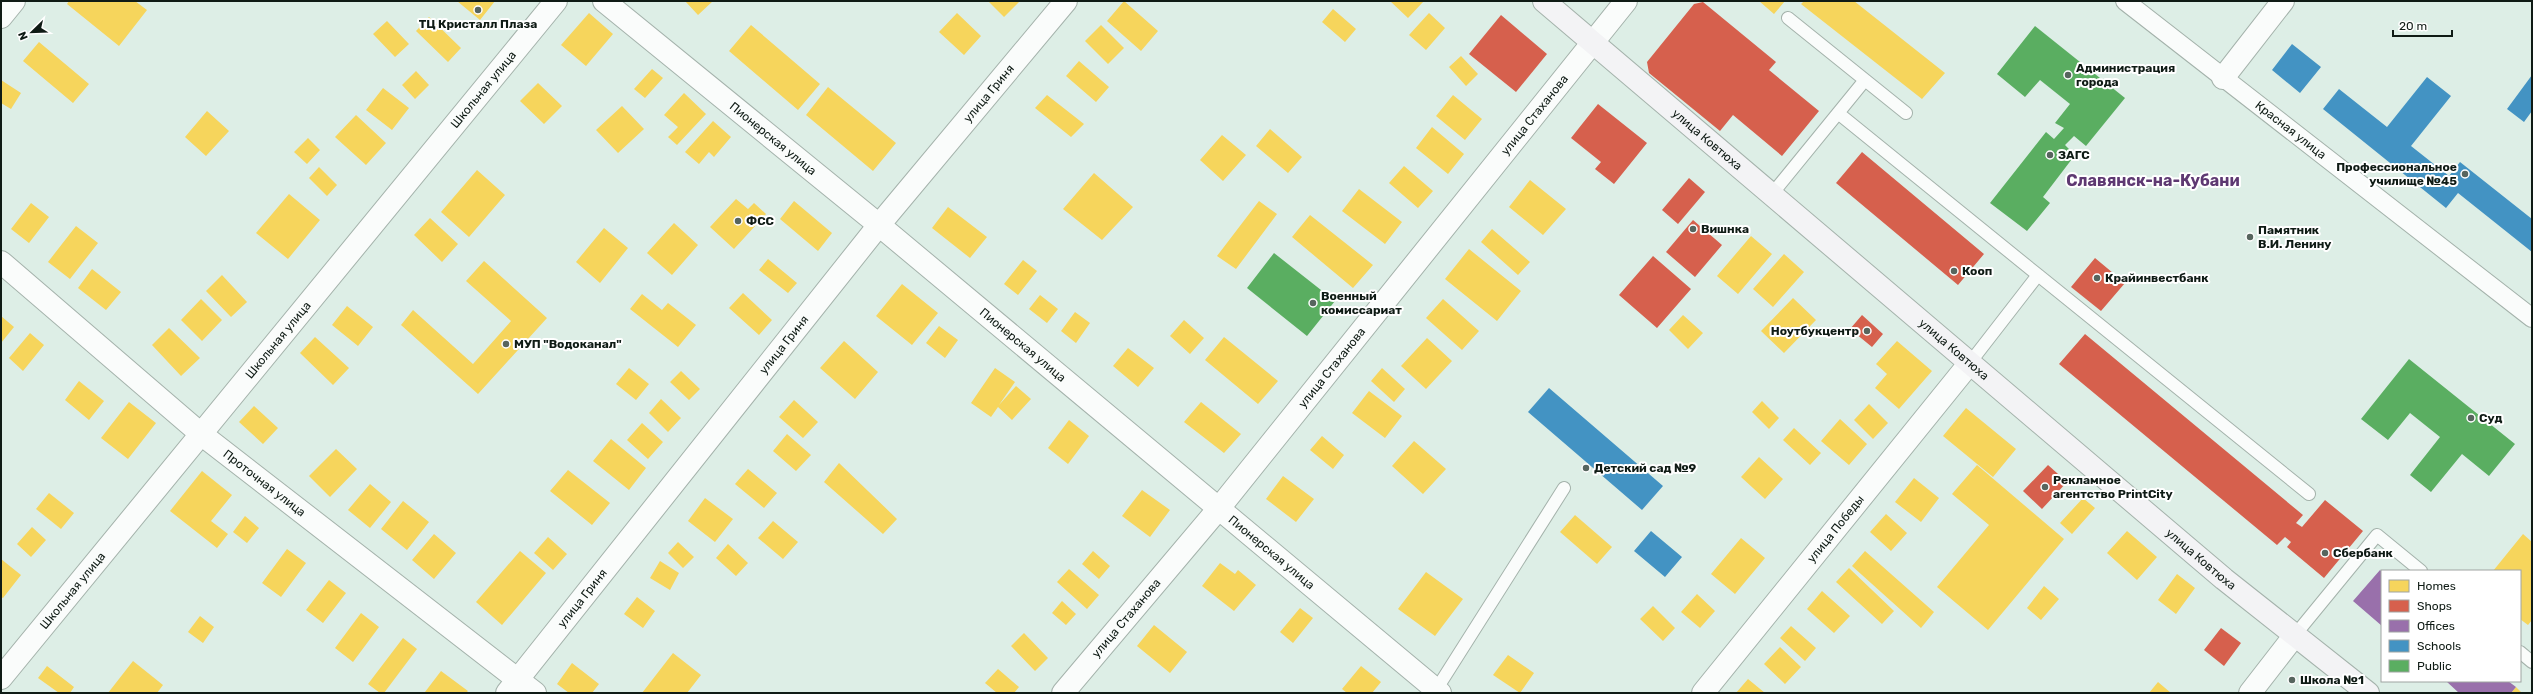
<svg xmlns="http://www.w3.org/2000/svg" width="2533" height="694" font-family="Rubik,sans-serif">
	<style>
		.homes { fill: #f6d55c }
		.shops { fill: #d6604d }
		.offices { fill: #9970ab }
		.schools { fill: #4393c3 }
		.public { fill: #5aae61 }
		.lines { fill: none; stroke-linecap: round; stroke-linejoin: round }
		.service-casing { stroke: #a4b2ab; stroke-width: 14 }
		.pedestrian-casing { stroke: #a4b2ab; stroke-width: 20 }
		.minor-casing { stroke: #a4b2ab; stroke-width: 24 }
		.tertiary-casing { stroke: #a4b2ab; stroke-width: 24 }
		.secondary-casing { stroke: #a4b2ab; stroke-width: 24 }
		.service { stroke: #fafcfb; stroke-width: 12 }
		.pedestrian { stroke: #fafcfb; stroke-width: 18 }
		.minor { stroke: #fafcfb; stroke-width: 22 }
		.tertiary { stroke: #fafcfb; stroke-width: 22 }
		.secondary { stroke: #f3f3f5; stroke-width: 22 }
		.poi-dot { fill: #57655e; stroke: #fff; stroke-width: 1.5 }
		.labels { text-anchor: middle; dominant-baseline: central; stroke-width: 4; stroke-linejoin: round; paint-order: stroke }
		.poi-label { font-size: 12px; font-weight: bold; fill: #0f1b15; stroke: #fff; text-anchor: start }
		.street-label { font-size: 12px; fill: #0f1b15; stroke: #fff }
		.district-label { font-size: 16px; font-weight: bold; fill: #5e3972; stroke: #fff }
	</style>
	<rect width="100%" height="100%" fill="#ddeee6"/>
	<path class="homes" d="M69,1H135L147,10L119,46L67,4Z
		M457,1H495L480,20Z
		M685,1H713L698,15Z
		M988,1H1017L1019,2L1004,17Z
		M1124,1L1158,31L1141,51L1107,21Z
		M1390,1H1422L1423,2L1408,18Z
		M1759,1H1785L1774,14Z
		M1804,1H1854L1945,73L1922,99L1801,4Z
		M1333,9L1356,29L1345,42L1322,22Z
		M589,13L613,34L586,66L561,45Z
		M957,13L981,36L964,55L939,32Z
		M1429,13L1445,28L1426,50L1409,35Z
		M429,17L461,48L448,62L416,31Z
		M387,21L409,44L395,57L373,34Z
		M751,25L820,84L798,110L729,51Z
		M1101,25L1124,48L1108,64L1085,41Z
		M39,42L89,84L73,103L23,61Z
		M1461,56L1478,74L1466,86L1449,67Z
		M1079,61L1109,87L1096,102L1066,76Z
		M652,69L663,78L645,98L634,89Z
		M416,71L429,85L415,99L402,85Z
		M1,80L21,93L11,109L1,103Z
		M538,83L562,106L544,124L520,101Z
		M828,87L896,143L873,171L806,115Z
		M383,88L409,108L392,130L366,110Z
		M684,93L706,114L677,145L668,137L678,127L664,115Z
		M1047,95L1084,124L1071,137L1035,108Z
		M1453,95L1482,119L1465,140L1436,116Z
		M622,106L644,129L618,153L596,130Z
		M207,111L229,131L206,156L185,137Z
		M356,115L386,143L366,165L335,137Z
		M713,121L731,137L714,157L709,152L699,164L685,152Z
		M1432,127L1464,154L1448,174L1416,148Z
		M1270,129L1302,157L1288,173L1256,146Z
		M1222,135L1246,155L1223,181L1200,160Z
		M308,138L320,150L307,164L294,152Z
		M1404,166L1433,191L1418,208L1389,183Z
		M319,167L337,185L327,196L309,178Z
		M477,170L505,195L469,237L441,212Z
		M1094,173L1133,207L1102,240L1063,209Z
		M1530,180L1566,209L1543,235L1509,207Z
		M1359,189L1402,222L1385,244L1342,211Z
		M289,194L320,220L288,259L256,233Z
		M736,199L748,209L754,203L766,214L734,249L710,227Z
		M794,201L832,233L818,251L780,219Z
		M1259,201L1277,214L1236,269L1217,256Z
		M31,203L49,217L29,243L11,229Z
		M948,207L987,237L970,258L932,228Z
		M1310,215L1373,265L1353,288L1292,237Z
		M430,218L458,244L442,262L414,235Z
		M674,223L698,245L672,275L647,253Z
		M76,226L98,243L70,279L48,262Z
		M604,228L628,248L600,283L576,262Z
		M1492,229L1530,262L1518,275L1481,242Z
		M1751,236L1772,254L1738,294L1717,276Z
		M1469,249L1521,291L1497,321L1445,279Z
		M1784,254L1804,272L1773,307L1753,289Z
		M768,259L797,283L788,293L759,270Z
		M1023,260L1037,271L1018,295L1004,284Z
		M484,261L547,318L478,394L401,325L413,310L473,364L511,321L466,281Z
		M92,269L121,292L106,310L78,288Z
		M222,275L247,302L231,317L206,291Z
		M902,284L938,313L912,345L876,316Z
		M743,293L772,320L759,335L729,308Z
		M642,294L662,310L668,303L696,325L678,347L630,309Z
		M1040,295L1058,309L1047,323L1029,309Z
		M1793,298L1816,320L1784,353L1761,331Z
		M201,299L222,320L202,341L181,320Z
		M1443,299L1479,331L1462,350L1426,318Z
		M347,306L373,327L358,346L332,325Z
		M1075,312L1090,323L1076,343L1061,331Z
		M1683,315L1703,333L1688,349L1669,330Z
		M1,316L14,327L1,343Z
		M1184,320L1204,338L1190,354L1170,336Z
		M939,326L958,340L945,358L926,343Z
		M169,328L200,358L181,376L152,345Z
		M30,333L44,345L23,371L9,358Z
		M315,337L349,368L333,385L300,353Z
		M1224,337L1278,381L1258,404L1205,360Z
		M1427,338L1452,361L1426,389L1401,366Z
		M844,341L878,372L855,399L820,368Z
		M1897,341L1932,371L1899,409L1875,388L1887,374L1876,364Z
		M1128,348L1154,368L1138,387L1113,366Z
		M629,368L649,384L636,400L616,384Z
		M995,368L1015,382L999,405L1016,386L1031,399L1012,420L998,407L991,417L971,403Z
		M1382,368L1405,389L1394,402L1371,381Z
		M681,371L700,389L689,400L670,382Z
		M79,381L104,401L89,420L65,400Z
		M1369,391L1402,416L1385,438L1352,413Z
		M661,399L681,418L668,432L649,413Z
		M794,400L818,422L803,438L779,417Z
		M1762,401L1779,418L1769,429L1752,412Z
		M129,402L156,423L128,459L101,438Z
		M1201,402L1241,434L1224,453L1184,422Z
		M1869,404L1888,423L1873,439L1854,420Z
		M254,406L278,428L263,444L239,422Z
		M1966,408L2016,449L1993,477L1943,436Z
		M1840,419L1867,444L1849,465L1821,441Z
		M1069,420L1089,436L1068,464L1048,448Z
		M642,423L663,442L648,459L627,440Z
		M1794,428L1821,453L1810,465L1783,440Z
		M787,434L811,455L796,471L773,451Z
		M1322,436L1344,455L1333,469L1310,450Z
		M611,439L646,468L629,490L593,461Z
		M1414,441L1446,469L1423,494L1392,466Z
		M336,449L357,469L330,497L309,476Z
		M1759,457L1783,479L1765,499L1741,477Z
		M839,463L897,519L883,534L824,482Z
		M1977,465L2064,539L1988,630L1937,587L1989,525L1952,494Z
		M748,469L777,493L764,508L735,484Z
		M568,470L610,503L592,525L550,491Z
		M202,471L232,495L211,521L228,534L217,548L170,511Z
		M1283,476L1314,499L1296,522L1266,499Z
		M1914,478L1939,498L1921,522L1895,502Z
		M370,484L391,502L370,528L348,510Z
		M1142,490L1170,510L1150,537L1122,516Z
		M49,493L74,513L61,529L36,509Z
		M705,498L733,519L715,542L688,521Z
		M2083,498L2095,508L2072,534L2060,523Z
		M403,501L429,522L407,550L381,529Z
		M1886,514L1907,533L1891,551L1870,532Z
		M1575,515L1612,547L1597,564L1560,532Z
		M245,516L259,528L247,543L233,532Z
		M773,521L798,542L783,559L758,538Z
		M32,527L46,540L31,557L17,544Z
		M2127,531L2157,557L2137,580L2107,553Z
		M434,534L456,553L434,579L412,560Z
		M2523,534L2532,542V620L2528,625L2520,619V571H2493Z
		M548,537L567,554L553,570L534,553Z
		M1741,538L1765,558L1735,594L1711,574Z
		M678,542L694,557L683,568L668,553Z
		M728,544L748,563L736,576L716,558Z
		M287,549L306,563L281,597L262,583Z
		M520,551L546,573L502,625L476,602Z
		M1093,551L1110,566L1099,579L1082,564Z
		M1865,551L1934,612L1921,628L1852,566Z
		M1,559L21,575L3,598L1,597Z
		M660,561L679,573L670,590L650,578Z
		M1220,563L1235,574L1238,570L1256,585L1234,611L1202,586Z
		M1849,568L1894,611L1882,624L1836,582Z
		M1069,569L1099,595L1087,609L1057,582Z
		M1426,572L1463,599L1435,636L1398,609Z
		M2177,574L2195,588L2176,614L2158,600Z
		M329,580L346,593L323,623L306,610Z
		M2044,586L2059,599L2041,620L2027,608Z
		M1822,591L1850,616L1834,633L1807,609Z
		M1697,594L1715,611L1700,628L1681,612Z
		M637,597L655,611L643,628L624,614Z
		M1062,601L1076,614L1066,625L1052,613Z
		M1653,606L1675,628L1663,641L1640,619Z
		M1300,608L1313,618L1293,643L1280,632Z
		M361,613L379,627L353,662L335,648Z
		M200,616L214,627L203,643L188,632Z
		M1154,625L1187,652L1170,673L1137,646Z
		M1791,626L1816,648L1805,661L1780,638Z
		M1024,633L1048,658L1035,671L1011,646Z
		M403,638L417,649L384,693H380L368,684Z
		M1780,647L1801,667L1785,684L1764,664Z
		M673,653L701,675L687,693H642Z
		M1508,655L1534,673L1520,693L1493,675Z
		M133,661L163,685L157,693H108Z
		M572,663L599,684L592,693H569L557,684Z
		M47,666L74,687L70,693H59L38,678Z
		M1361,666L1381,682L1372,693H1347L1342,689Z
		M998,669L1019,687L1014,693H997L985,683Z
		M441,671L468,691L466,693L425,692Z
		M1748,679L1765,693H1736Z
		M2158,682L2171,693H2149Z
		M2516,687L2522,693H2511Z"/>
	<path class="shops" d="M1703,2L1776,62L1769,70L1819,111L1782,156L1733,115L1720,131L1649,73L1647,62L1694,4Z
		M1501,15L1547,54L1516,92L1469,54Z
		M1598,104L1647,143L1614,184L1595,169L1601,162L1571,138Z
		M1862,152L1984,254L1958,285L1836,183Z
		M1689,178L1705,192L1678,224L1662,210Z
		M1693,220L1722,245L1695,277L1666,252Z
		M1653,256L1691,289L1657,328L1619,295Z
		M2095,258L2125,283L2101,311L2071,287Z
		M1862,315L1883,334L1872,347L1850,329Z
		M2085,334L2303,515L2296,523L2302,527L2325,500L2363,531L2324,578L2287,547L2291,542L2285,537L2277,545L2059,364Z
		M2048,465L2067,482L2042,509L2023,491Z
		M2221,628L2241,643L2224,666L2204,650Z"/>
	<path class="offices" d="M2380,570L2382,572V626L2353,601Z
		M2446,681H2508L2516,687L2511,693H2459Z"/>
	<path class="schools" d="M2292,44L2321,67L2300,93L2272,70Z
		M2532,75V111L2524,122L2507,109Z
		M2427,77L2451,96L2411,146L2449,176L2460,162L2532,219V252L2458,193L2446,208L2323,109L2339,89L2387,127Z
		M1549,388L1663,486L1642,510L1528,412Z
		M1651,531L1682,557L1665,577L1634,551Z"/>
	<path class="public" d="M2035,26L2125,98L2086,146L2074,136L2065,145L2075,155L2043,197L2050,203L2027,231L1990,203L2046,132L2054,139L2064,128L2055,123L2070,104L2040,80L2025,97L1997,74Z
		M1274,253L1335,301L1307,336L1247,288Z
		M2409,359L2515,444L2489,476L2462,454L2431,492L2410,475L2440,437L2410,413L2388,440L2361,419Z"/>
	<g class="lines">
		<defs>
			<path id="service" d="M1865,80L1906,113
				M1838,113L2038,275
				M1772,194L1865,80L1788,18
				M1969,364L2038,275L2309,494
				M2295,635L2377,535L2421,571
				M2520,652L2532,662
				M1436,690L1564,488"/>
			<g id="pedestrian">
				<path id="s1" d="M2125,1L2532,318"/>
			</g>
			<g id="minor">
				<path id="s2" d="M507,693L879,225L1440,693"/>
			</g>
			<g id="tertiary">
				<path id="s3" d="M604,1L879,225L1066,1"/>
				<path d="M1,17L14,1"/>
				<path d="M2223,78L2283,1"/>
				<path id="s4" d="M1,262L201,434L535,693"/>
				<path id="s5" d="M1,678L556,1"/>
				<path id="s6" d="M1063,693L1220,507L1626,1"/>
				<path id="s7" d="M1703,693L1969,364"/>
				<path d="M2250,693L2295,635"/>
			</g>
			<g id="secondary">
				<path id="s8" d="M1544,1L2224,579L2368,693"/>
			</g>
		</defs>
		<use href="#service" class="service-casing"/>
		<use href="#pedestrian" class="pedestrian-casing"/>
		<use href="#minor" class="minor-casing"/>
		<use href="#tertiary" class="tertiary-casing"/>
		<use href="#secondary" class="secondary-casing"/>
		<use href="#service" class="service"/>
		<use href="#pedestrian" class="pedestrian"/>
		<use href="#minor" class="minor"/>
		<use href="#tertiary" class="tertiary"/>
		<use href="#secondary" class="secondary"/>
	</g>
	<g class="poi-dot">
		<circle cx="478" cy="10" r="4"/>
		<circle cx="2068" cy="75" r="4"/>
		<circle cx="2050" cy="155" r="4"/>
		<circle cx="2465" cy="174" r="4"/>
		<circle cx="738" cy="221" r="4"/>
		<circle cx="1693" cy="229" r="4"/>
		<circle cx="2250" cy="237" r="4"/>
		<circle cx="1954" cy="271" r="4"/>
		<circle cx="2097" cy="278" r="4"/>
		<circle cx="1313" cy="303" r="4"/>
		<circle cx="1867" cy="331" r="4"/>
		<circle cx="506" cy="344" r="4"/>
		<circle cx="2471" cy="418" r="4"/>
		<circle cx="1586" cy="468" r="4"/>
		<circle cx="2045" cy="487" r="4"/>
		<circle cx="2325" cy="553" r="4"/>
		<circle cx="2292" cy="680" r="4"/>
	</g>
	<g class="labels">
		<g class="poi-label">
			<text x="478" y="24" text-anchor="middle">ТЦ Кристалл Плаза</text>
			<text x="2076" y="68">Администрация<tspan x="2076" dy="14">города</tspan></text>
			<text x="2058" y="155">ЗАГС</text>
			<text x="2457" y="167" text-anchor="end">Профессиональное<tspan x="2457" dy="14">училище №45</tspan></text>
			<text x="746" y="221">ФСС</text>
			<text x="1701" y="229">Вишнка</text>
			<text x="2258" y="230">Памятник<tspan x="2258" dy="14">В.И. Ленину</tspan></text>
			<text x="1962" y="271">Кооп</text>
			<text x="2105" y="278">Крайинвестбанк</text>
			<text x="1321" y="296">Военный<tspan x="1321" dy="14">комиссариат</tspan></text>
			<text x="1859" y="331" text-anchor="end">Ноутбукцентр</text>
			<text x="514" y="344">МУП "Водоканал"</text>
			<text x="2479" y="418">Суд</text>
			<text x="1594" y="468">Детский сад №9</text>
			<text x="2053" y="480">Рекламное<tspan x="2053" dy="14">агентство PrintCity</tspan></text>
			<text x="2333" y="553">Сбербанк</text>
			<text x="2300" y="680">Школа №1</text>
		</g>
		<g class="street-label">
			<text stroke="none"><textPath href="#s5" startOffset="761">Школьная улица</textPath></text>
			<text stroke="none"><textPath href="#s3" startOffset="526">улица Гриня</textPath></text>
			<text stroke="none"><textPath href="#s6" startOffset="746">улица Стаханова</textPath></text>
			<text stroke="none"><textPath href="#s1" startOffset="210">Красная улица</textPath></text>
			<text stroke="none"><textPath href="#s3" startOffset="218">Пионерская улица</textPath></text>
			<text stroke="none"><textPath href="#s8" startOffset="214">улица Ковтюха</textPath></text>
			<text stroke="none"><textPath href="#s5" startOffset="437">Школьная улица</textPath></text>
			<text stroke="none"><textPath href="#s2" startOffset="445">улица Гриня</textPath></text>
			<text stroke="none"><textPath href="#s2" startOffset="785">Пионерская улица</textPath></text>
			<text stroke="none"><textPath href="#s8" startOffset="538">улица Ковтюха</textPath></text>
			<text stroke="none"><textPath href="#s6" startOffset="422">улица Стаханова</textPath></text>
			<text stroke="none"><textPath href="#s4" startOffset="344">Проточная улица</textPath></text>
			<text stroke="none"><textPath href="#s7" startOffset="211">улица Победы</textPath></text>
			<text stroke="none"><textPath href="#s2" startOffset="1109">Пионерская улица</textPath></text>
			<text stroke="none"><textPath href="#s8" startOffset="862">улица Ковтюха</textPath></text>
			<text stroke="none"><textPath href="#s5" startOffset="113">Школьная улица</textPath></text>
			<text stroke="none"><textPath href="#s2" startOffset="121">улица Гриня</textPath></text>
			<text stroke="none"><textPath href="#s6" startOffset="98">улица Стаханова</textPath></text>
		</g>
		<g class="district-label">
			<text x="2153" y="180">Славянск-на-Кубани</text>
		</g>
	</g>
	<rect width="2533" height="694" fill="none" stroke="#0f1b15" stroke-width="4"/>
	<rect x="2381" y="570" width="140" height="112" fill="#ffffff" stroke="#9fa4a1"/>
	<rect x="2389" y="580" width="20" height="12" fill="#f6d55c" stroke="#9fa4a1"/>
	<text x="2417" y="590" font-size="12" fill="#0f1b15">Homes</text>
	<rect x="2389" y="600" width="20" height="12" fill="#d6604d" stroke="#9fa4a1"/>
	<text x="2417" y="610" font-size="12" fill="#0f1b15">Shops</text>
	<rect x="2389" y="620" width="20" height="12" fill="#9970ab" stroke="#9fa4a1"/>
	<text x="2417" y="630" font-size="12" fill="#0f1b15">Offices</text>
	<rect x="2389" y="640" width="20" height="12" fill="#4393c3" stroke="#9fa4a1"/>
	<text x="2417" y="650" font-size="12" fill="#0f1b15">Schools</text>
	<rect x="2389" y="660" width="20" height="12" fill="#5aae61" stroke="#9fa4a1"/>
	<text x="2417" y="670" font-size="12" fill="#0f1b15">Public</text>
	<g transform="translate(32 32) rotate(247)" stroke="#ffffff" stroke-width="3" paint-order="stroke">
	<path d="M0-3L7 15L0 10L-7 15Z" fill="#0f1b15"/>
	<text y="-6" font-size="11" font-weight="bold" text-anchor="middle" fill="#0f1b15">N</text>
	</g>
	<path d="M2393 30v6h59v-6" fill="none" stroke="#0f1b15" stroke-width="2"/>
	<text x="2399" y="30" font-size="12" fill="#0f1b15" stroke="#ffffff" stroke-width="3" paint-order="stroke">20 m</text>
</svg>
